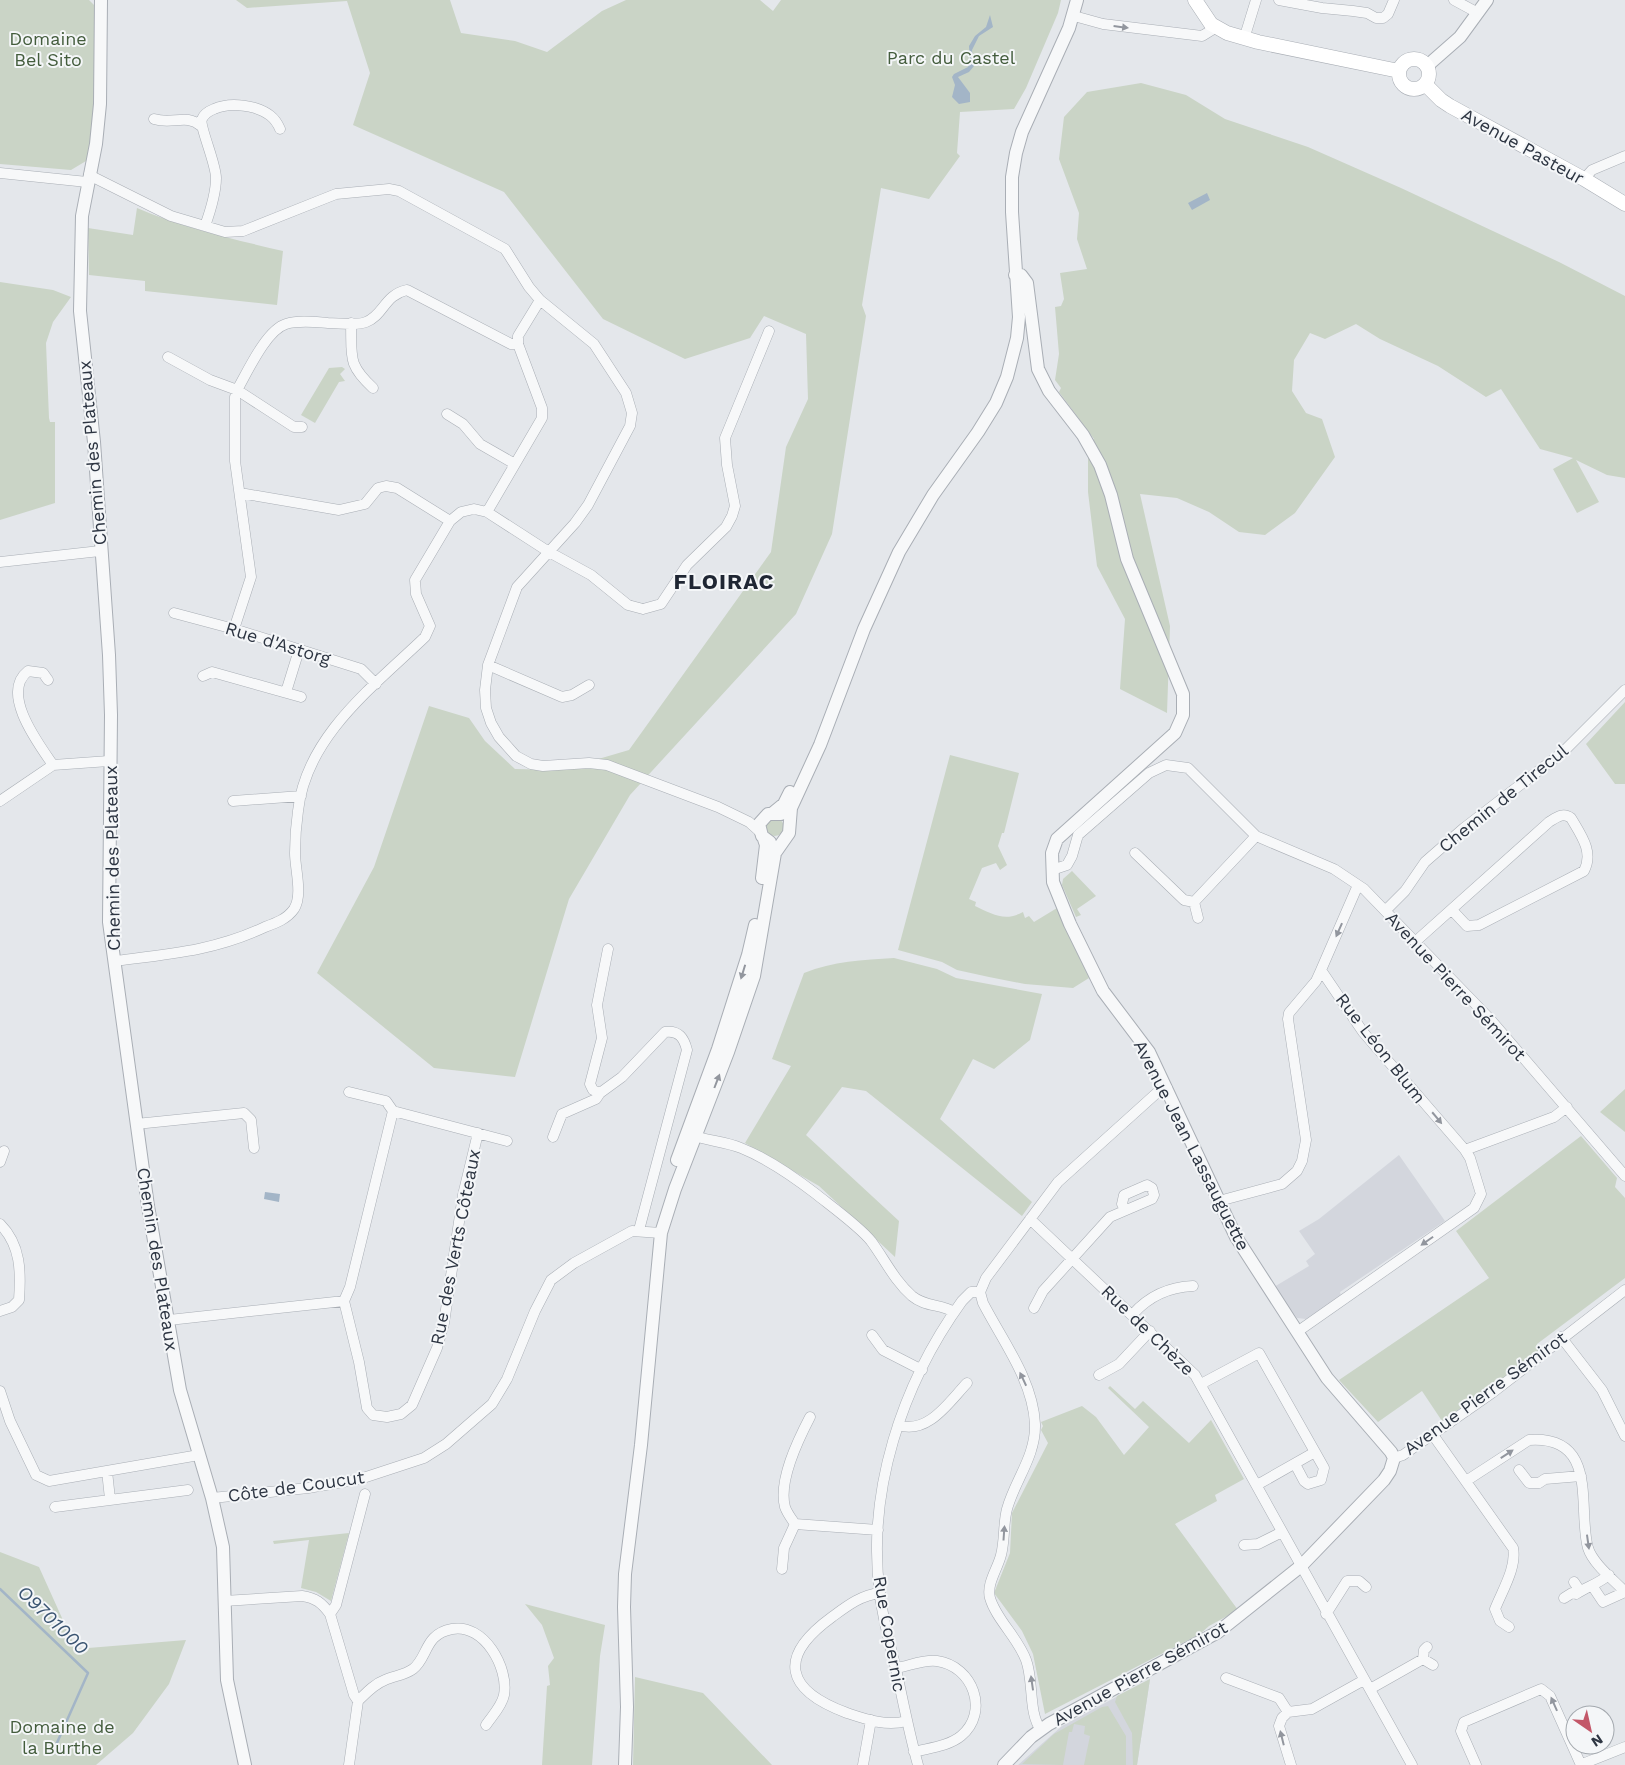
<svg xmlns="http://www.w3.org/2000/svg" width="1625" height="1765" font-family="'Work Sans',sans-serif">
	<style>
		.built { fill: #d3d6dd }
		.green { fill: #cad4c6 }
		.water { fill: #a3b5c7 }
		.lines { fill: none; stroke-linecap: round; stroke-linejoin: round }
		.stream { stroke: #a3b5c7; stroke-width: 2.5 }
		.minor-casing { stroke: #a9aeb5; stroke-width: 11 }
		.tertiary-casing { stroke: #a9aeb5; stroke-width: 14 }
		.secondary-casing { stroke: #a9aeb5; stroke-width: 15 }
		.minor { stroke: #f7f8f9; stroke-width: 10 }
		.tertiary { stroke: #f7f8f9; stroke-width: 12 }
		.secondary { stroke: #fff; stroke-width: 14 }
		.oneway { fill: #92969e }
		.labels { text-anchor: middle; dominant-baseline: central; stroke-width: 4; stroke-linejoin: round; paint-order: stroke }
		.park-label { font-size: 18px; fill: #435c3c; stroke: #f4f6f8 }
		.street-label { font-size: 18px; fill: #2d3542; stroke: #f4f6f8 }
		.water-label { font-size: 19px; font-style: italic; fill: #3b5572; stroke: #f4f6f8 }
		.district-label { font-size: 22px; font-weight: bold; letter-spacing: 1px; fill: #1f2633; stroke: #f4f6f8 }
	</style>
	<rect width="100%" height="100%" fill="#e4e7eb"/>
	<path class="built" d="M1399,1155L1445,1221L1340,1292L1341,1296L1306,1319L1297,1318L1274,1287L1309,1266L1306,1261L1315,1254L1299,1231L1319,1219Z
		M1150,1679L1137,1765H1018L1062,1726Z"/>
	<path class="green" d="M0,0H89L97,8C97,52 100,121 86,161L71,170L0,164Z
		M236,0H450L461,33L515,41L547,52L602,11L626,0H760L773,11L781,0H1061L1058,13L1026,88L1014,109L960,112L957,153L960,156L929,199L881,188L862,305L866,316L832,534L796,614L630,795L569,899L515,1077L434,1068L317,973L374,867L429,706L469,718L485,741L515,769L561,770L629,750L771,552L786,447L808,399L806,334L764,316L750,338L685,359L603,319L504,192L353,125L370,73L347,1L247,8Z
		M1141,83L1186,95L1225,119L1308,147L1401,188L1559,262L1625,296V478L1607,475L1576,460L1599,502L1577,513L1553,469L1573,458L1540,449L1501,389L1486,397L1438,366L1380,339L1356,324L1325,339L1310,333L1294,360L1292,391L1306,413L1322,419L1335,457L1295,513L1265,535L1239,532L1209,512L1177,498L1140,494L1170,626L1167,713L1120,689L1125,619L1097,566L1088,492V441L1094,439L1059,392L1061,388L1055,380L1059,354L1055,307L1061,306L1064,299L1060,273L1087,269L1077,239L1079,213L1059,159L1064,117L1087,92Z
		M137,208C184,228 232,239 283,251L277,305L145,291V281L89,275L88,228L133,235Z
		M0,282L53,290L71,297L53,322L46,343L49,418L50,422H55V503L0,520Z
		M342,367L345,369L340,374L345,381L339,382L315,423L301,415L329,368Z
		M1625,702V784H1615L1586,744Z
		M950,755L1019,773L1004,833H1002L998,846L1007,865L1000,870L996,863L982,868L969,899L976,902L975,906C992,914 1005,922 1023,912L1025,918L1029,916L1034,922L1057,908L1089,978L1073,988L1025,984L989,977L957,970L942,962L898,950Z
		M766 827a9 9 0 1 1 18 0a9 9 0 1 1-18 0Z
		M1072,871L1096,896L1077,909L1081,915L1076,917L1062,885L1063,879Z
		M894,958L937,969L956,978L1042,994L1030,1040L994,1069L973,1059L940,1119L1032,1202L1022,1216L866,1091L842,1087L806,1135L899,1221L895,1257L819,1186L745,1143L791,1066L772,1059L804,973C833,961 863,960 894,958Z
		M1625,1089V1132L1600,1112Z
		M1581,1136L1617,1178L1615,1187L1625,1198V1278L1537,1344L1540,1350L1501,1380L1442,1421L1422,1391L1378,1422L1339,1380L1489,1278L1456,1231Z
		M1110,1386L1135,1409L1143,1401L1189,1443L1211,1420L1244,1479L1215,1495L1217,1501L1175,1524L1238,1610L1209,1626L1200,1634L1045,1714L1033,1654L1022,1631L994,1593L1010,1553L1012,1513L1048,1443L1041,1430L1043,1426L1041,1422L1082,1406L1096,1417L1124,1455L1149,1427L1108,1388Z
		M349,1533L331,1601L316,1592L301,1588L309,1540L274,1544L273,1541Z
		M0,1552L39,1567L76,1649L186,1640L169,1684L133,1733L96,1765H0Z
		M525,1604L605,1625L600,1656L592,1765H542L547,1686L550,1685L548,1666L554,1658L542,1625Z
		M635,1677L703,1693L772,1765H633Z
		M1150,1679L1137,1765H1133L1132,1733L1115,1702L1117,1696Z
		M1108,1706L1126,1736V1765H1084L1090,1736L1084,1734L1085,1726L1074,1724L1072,1732H1069L1063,1765L1022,1764L1054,1734L1102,1707Z"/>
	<path class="water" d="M990,15L993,27L979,36L972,50L974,66L969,72L958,77L970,93V102L959,104L952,97L955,85L952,77L954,74L968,67L970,62L969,46L975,36L986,27Z
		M1207,193L1210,200L1192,210L1188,203Z
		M265,1192L280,1194L279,1202L264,1199Z"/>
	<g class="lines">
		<path class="stream" d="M0,1589L88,1673L52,1754"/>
		<defs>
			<path id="minor" d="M1279,0L1322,8L1353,11L1367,13L1376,18H1383L1388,14L1394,0
				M1454,0L1478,13
				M1074,16L1103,24L1202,36L1215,28
				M1244,39L1256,0
				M154,119C173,125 186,113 201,126
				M0,173L87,182
				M89,175L171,216L225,232L243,231L336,194L389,189L399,191L505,249L529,287L540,300L594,344L626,393L632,413L630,426L588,505L575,523L517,587L488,665L485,690L486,708L491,723L499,737L516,756L531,764L543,766L589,763L607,765L718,807L749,822L759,831
				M1584,179L1592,170L1625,156
				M205,226C210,212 216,193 216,178C216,163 199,126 202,119C204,114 209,111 214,109C227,103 240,104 255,108C267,112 275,117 280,129
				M351,323C352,357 347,364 373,388
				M168,357L210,380L237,390L294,427H302
				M447,414L463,424L480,444L515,464
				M240,493L339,510L365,504L378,488L386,486L397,488L450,521
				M487,512L542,418V408L518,344V336L540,300
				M0,562L100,551
				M174,613L234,629L361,669L376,684
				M234,629L251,577L235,461V397L237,390C247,373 266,330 286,324C299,320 314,322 328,323C339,323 356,326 366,322C384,315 384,295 407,290L511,344H518
				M488,665L562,697L572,695L589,685
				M203,676L212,672L301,697
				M48,680L43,673L28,671C0,693 38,743 53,765
				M286,692L299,650
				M0,801L53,765L109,761
				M233,801L301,796
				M1135,853L1184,900L1194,902L1256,836
				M1052,870L1067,865L1072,856L1078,835L1149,773L1166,765L1188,768L1256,836L1334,869L1364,889L1490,1019L1625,1176
				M1194,902L1198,918
				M1386,910L1405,891L1425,862L1464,828L1563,752L1625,690
				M1415,942L1549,822C1557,817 1563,812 1571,818C1581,835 1594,852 1584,871L1479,925L1467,926L1452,910
				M114,961C169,954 214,951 265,927C276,923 287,919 294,909C303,895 295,869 295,853C295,839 296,825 298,811C306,736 374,686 425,637L430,626L416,594L415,580L450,521L461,512L474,509L487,512L549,552L591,575L628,605L643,609L661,604L687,565L726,527L732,516L735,506L727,465L725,438L769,331
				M349,1092L386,1101L393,1111L507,1141
				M600,1093L593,1090L590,1084L602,1038L597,1005L608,949
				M136,1124L244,1113L251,1120L254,1148
				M689,1134C706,1141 724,1141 741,1148C766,1158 794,1177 816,1194C831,1206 860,1227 871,1241C885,1260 894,1280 912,1296C925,1307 941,1304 954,1312
				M553,1137L562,1114L596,1099L600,1093L622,1077L665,1032C679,1030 684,1038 687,1050L639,1230
				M1465,1150L1554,1117L1567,1107
				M0,1162L4,1151
				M1219,1201L1282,1184L1297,1171L1302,1161L1306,1140L1288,1019L1289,1013L1316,981L1321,970
				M1030,1219L1195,1375L1412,1765
				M0,1224C21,1245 21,1272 19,1300L12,1307L0,1311
				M344,1301L359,1362L367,1408L373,1415L387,1417L401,1414L412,1405L437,1348L444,1323L463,1195L478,1133
				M1034,1308L1043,1291L1110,1217L1152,1199L1154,1195L1152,1188L1147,1185L1124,1195L1122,1204L1125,1210
				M1133,1314C1149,1296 1169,1287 1193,1286
				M169,1320L344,1301L350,1287L393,1111
				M1297,1332L1474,1208L1481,1194L1470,1158L1465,1150L1363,1032L1321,970L1358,885
				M872,1335L883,1350L922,1370
				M1561,1337L1602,1390L1625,1436
				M1099,1375L1119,1364L1150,1331
				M1201,1384L1259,1353L1315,1452L1257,1485
				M0,1391L10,1421L36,1475L49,1481L199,1455
				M898,1425C928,1435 949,1402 967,1383
				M1433,1435L1513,1548C1517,1567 1502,1591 1495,1609L1500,1621L1509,1627
				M1394,1458L1403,1455L1492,1393L1625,1290
				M1295,1464L1304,1481L1308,1484L1321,1480L1324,1468L1315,1452
				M1519,1470L1529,1483H1539L1545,1479L1581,1476
				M107,1471L110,1499
				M1466,1481L1529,1440C1600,1435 1577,1509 1588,1548C1593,1564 1614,1580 1625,1592
				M212,1498L308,1488L360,1479L424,1458L446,1444L492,1404L507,1379L535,1311L551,1280L574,1263L632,1231L661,1233
				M55,1507L188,1490
				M795,1524C791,1518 787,1513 785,1507C778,1481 798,1440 810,1417
				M1244,1545L1258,1544L1282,1532
				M782,1569L784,1548L795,1524L878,1530
				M1574,1582L1580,1591
				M1593,1587L1603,1602L1625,1592
				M880,1593C861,1595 847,1606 832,1617C777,1657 785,1690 847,1713C865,1719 887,1727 906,1721
				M1564,1598L1572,1593L1576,1594C1588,1586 1596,1585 1609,1575
				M224,1601L302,1596C316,1598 322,1603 330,1614L354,1695L358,1701L349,1765
				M330,1614L336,1605L365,1494
				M1326,1614L1347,1581H1359L1366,1587
				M1423,1659L1424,1650L1427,1647
				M896,1668C909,1666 924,1659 937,1661C973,1666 990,1712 961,1736C949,1746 929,1748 914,1752
				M1226,1678L1279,1698L1288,1712
				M1370,1689L1423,1659L1433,1665
				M358,1701C366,1693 374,1684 385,1680C394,1676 405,1675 413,1669C428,1658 424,1634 452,1629C484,1623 509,1668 504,1695C502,1706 492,1716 486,1725
				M1041,1730C1028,1713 1034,1681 1026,1660C1018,1638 996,1619 990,1598C986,1584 998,1568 1001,1555C1005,1540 1003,1524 1007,1509C1015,1480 1036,1456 1035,1424C1033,1380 1002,1340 983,1303L980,1292L986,1278L1058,1182L1160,1090L1167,1088
				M863,1765L871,1720
				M918,1765C909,1733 903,1701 896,1669C890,1644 883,1620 880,1595C866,1492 902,1384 962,1301L971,1292H980
				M1291,1765L1279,1726L1282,1718L1288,1712L1312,1709L1364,1680
				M1476,1765L1461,1731L1464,1722L1541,1689L1550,1696L1581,1765
				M1580,1765L1625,1747"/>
			<path id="tertiary" d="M101,0L100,104L96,144L82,216L80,311L94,442L109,655L111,715L109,922L148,1206L180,1390L212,1498L223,1547L227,1680L245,1765
				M1427,66L1460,37L1487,0
				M773,813L784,804L790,792
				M770,842L762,836L759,824L768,814H781
				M762,878L766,845L764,839
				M677,1160L718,1049L748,955L755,925
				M625,1765L627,1707L624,1607L625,1574L641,1445L661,1233L675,1189L728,1052L754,976L775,853L789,833L791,808L820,745L864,629L899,552L933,495L978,432L996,403L1007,377L1017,338L1019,317L1012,212V177L1016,153L1022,132L1069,28L1077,0
				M1004,1765L1031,1737L1049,1724L1218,1632L1301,1566L1384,1480L1390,1471L1394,1458L1391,1452L1327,1378L1236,1237L1149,1052L1103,991L1070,924L1053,882L1052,853L1057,839L1175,733L1183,715V694L1127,559L1111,495L1100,465L1083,435L1049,391L1038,369L1027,283L1021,275H1015"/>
			<path id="secondary" d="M1195,0L1211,24L1227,33L1258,42L1399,71
				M1399 74a15 15 0 1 1 30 0a15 15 0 1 1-30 0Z
				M1425,84L1441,100L1450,106L1584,179L1625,204"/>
		</defs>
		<use href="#minor" class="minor-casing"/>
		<use href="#tertiary" class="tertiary-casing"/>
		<use href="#secondary" class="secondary-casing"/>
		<use href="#minor" class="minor"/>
		<use href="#tertiary" class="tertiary"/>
		<use href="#secondary" class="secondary"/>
	</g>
	<defs><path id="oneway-solid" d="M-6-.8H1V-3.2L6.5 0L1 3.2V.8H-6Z" transform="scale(1.25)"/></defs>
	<g class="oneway">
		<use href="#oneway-solid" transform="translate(1121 27) rotate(7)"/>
		<use href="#oneway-solid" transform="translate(1339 930) rotate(114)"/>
		<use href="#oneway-solid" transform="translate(743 972) rotate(107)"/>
		<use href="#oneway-solid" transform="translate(717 1081) rotate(-69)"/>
		<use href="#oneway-solid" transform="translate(1437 1118) rotate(50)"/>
		<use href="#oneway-solid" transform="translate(1427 1241) rotate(145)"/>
		<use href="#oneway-solid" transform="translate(1023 1379) rotate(-115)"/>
		<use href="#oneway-solid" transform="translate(1507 1454) rotate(-33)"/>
		<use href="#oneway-solid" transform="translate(1004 1533) rotate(-86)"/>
		<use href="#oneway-solid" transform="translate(1588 1542) rotate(82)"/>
		<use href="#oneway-solid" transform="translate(1032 1683) rotate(-98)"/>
		<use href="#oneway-solid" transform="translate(1554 1704) rotate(-114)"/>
		<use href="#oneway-solid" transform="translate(1282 1738) rotate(-104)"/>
	</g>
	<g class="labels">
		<g class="park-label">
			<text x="48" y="38">Domaine<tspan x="48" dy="21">Bel Sito</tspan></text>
			<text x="951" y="57">Parc du Castel</text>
			<text x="62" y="1726">Domaine de<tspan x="62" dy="21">la Burthe</tspan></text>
		</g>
		<g class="street-label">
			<text transform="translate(1523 146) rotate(29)">Avenue Pasteur</text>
			<text transform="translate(92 453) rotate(-95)">Chemin des Plateaux</text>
			<text transform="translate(278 643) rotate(17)">Rue d'Astorg</text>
			<text transform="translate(1503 798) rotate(-39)">Chemin de Tirecul</text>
			<text transform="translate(112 858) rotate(-91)">Chemin des Plateaux</text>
			<text transform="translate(1456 986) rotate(47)">Avenue Pierre Sémirot</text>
			<text transform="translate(1381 1048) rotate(52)">Rue Léon Blum</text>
			<text transform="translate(1192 1145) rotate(63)">Avenue Jean Lassauguette</text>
			<text transform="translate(455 1247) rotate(-79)">Rue des Verts Côteaux</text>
			<text transform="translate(158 1259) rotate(81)">Chemin des Plateaux</text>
			<text transform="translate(1148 1330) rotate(44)">Rue de Chèze</text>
			<text transform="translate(1485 1393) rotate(-36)">Avenue Pierre Sémirot</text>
			<text transform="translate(296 1486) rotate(-8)">Côte de Coucut</text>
			<text transform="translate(890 1634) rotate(80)">Rue Copernic</text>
			<text transform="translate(1140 1673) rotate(-29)">Avenue Pierre Sémirot</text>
		</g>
		<g class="water-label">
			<text transform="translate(53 1620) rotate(44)">O9701000</text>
		</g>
		<g class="district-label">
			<text x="724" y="581">FLOIRAC</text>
		</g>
	</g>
	<g transform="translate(1590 1730) rotate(146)"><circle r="24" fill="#f4f6f8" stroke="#a4a9af"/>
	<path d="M0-4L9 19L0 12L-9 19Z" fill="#c35769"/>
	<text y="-8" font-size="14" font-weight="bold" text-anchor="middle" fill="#2d3542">N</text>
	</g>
</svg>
